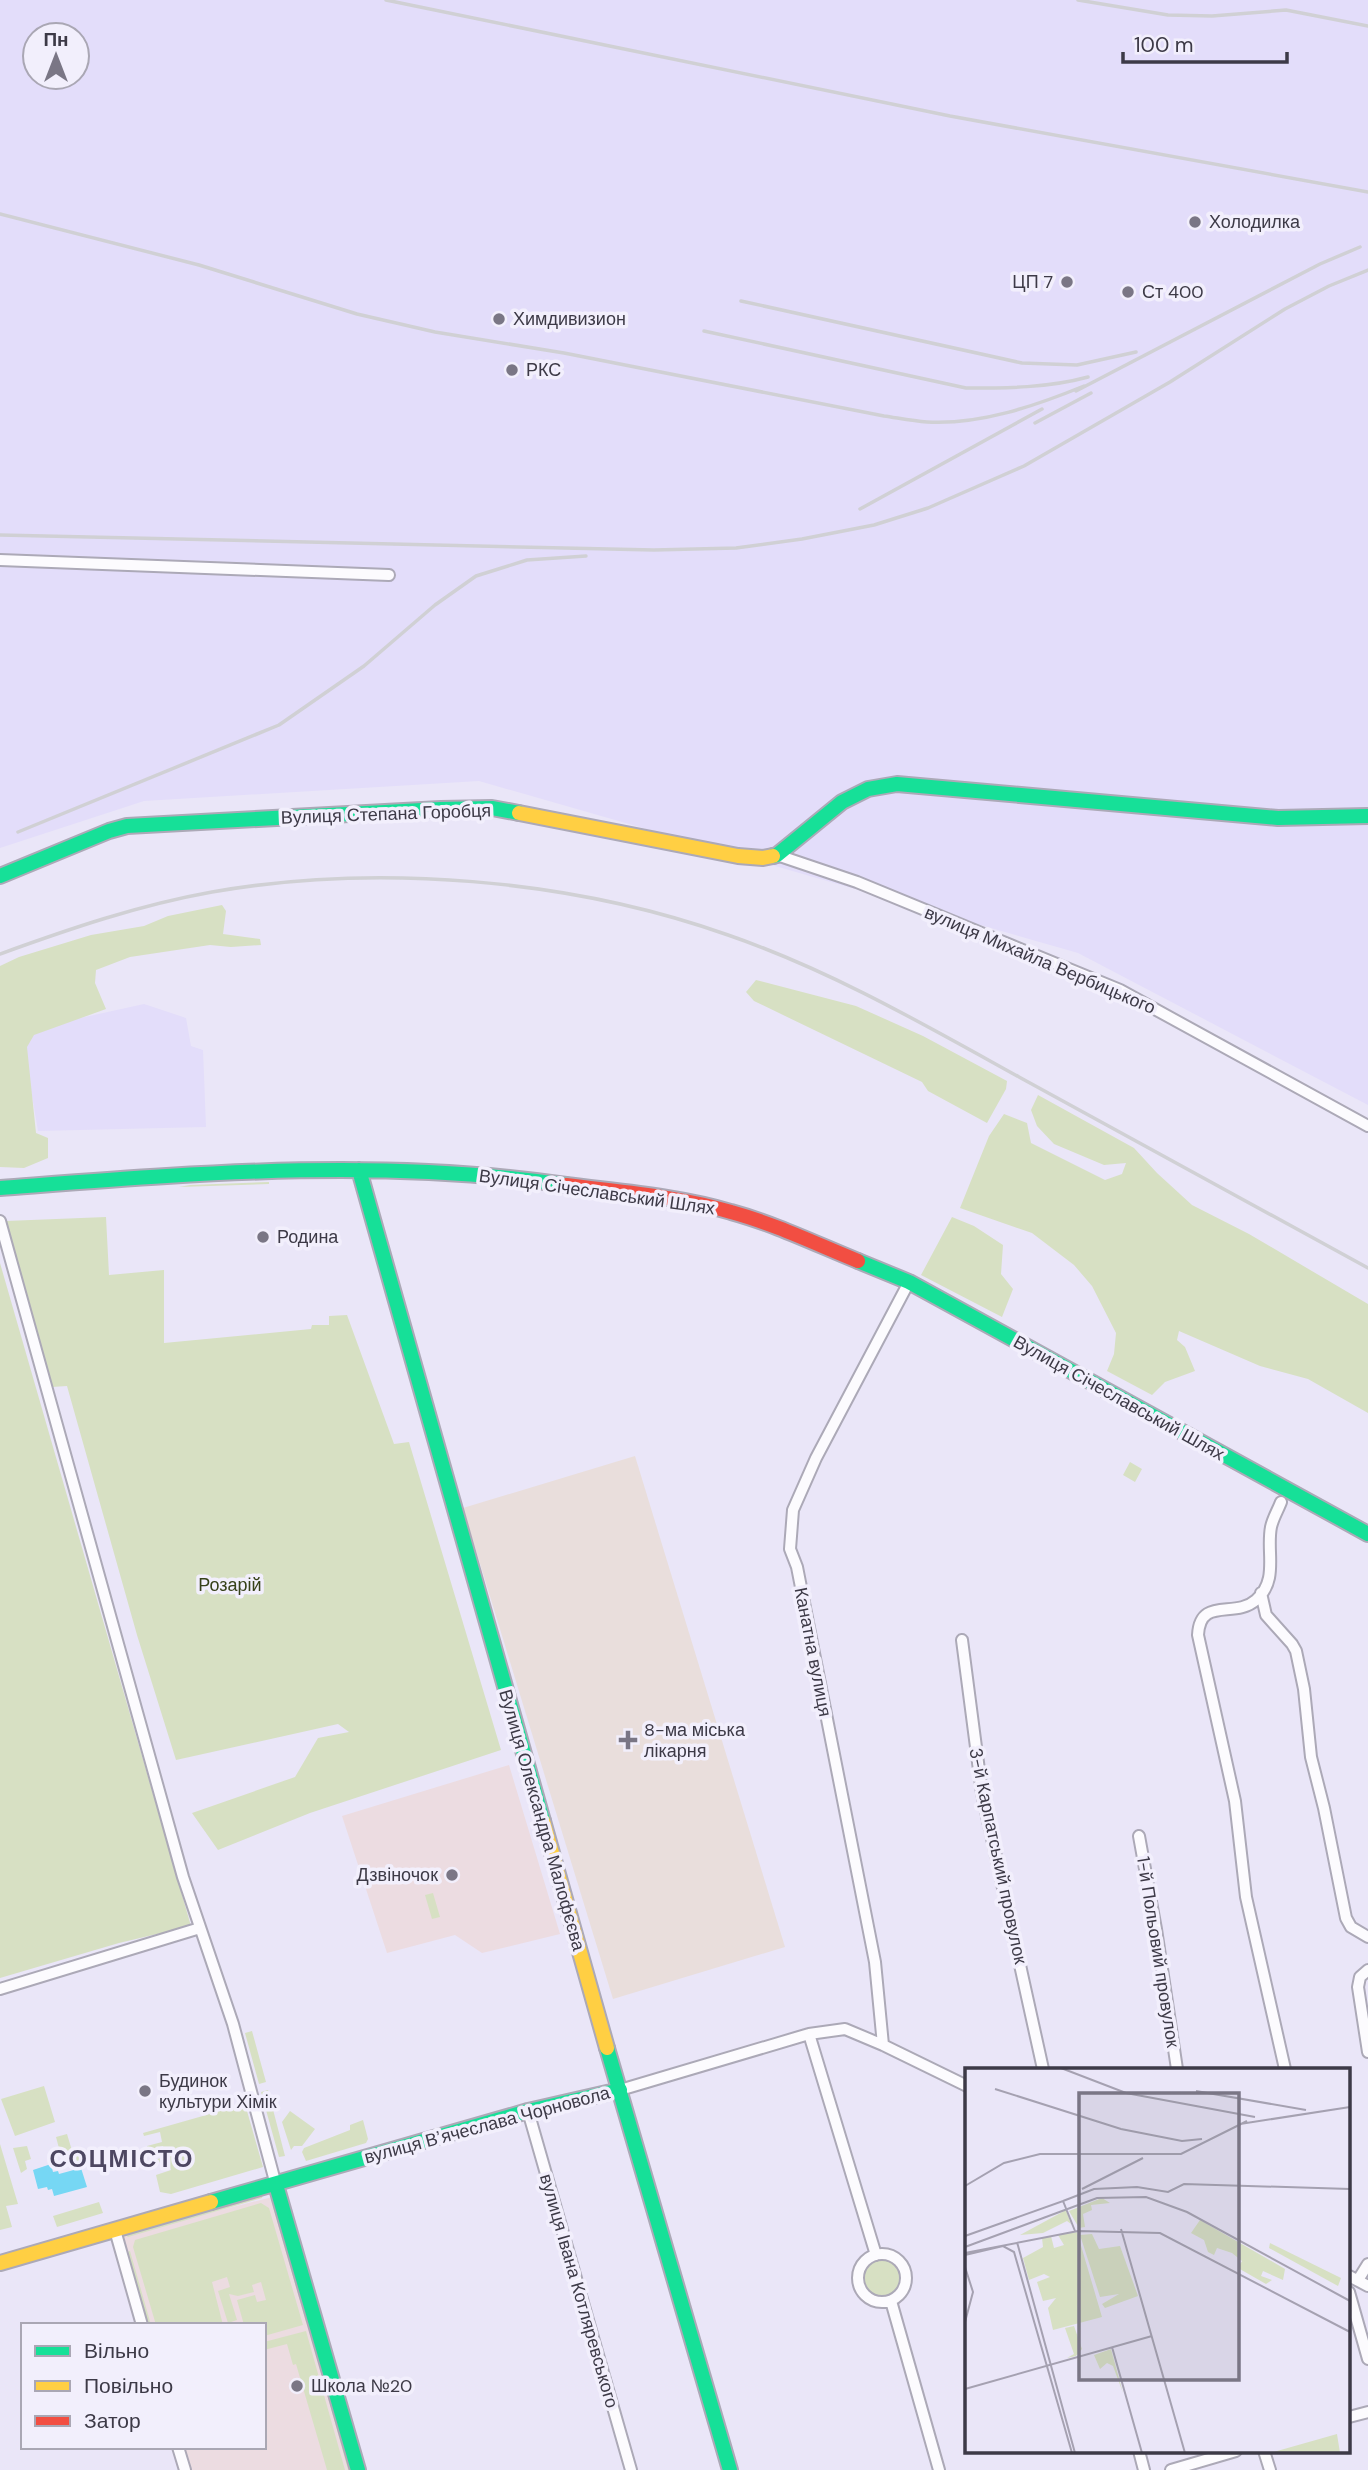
<svg xmlns="http://www.w3.org/2000/svg" width="1368" height="2470" font-family="'DM Sans',sans-serif">
	<style>
		.built { fill: #e3ddfa; fill-rule: evenodd }
		.education { fill: #ecdce1 }
		.medical { fill: #e9dedc }
		.green { fill: #d7e0c3 }
		.water { fill: #76d7f4 }
		.lines { fill: none; stroke-linecap: round; stroke-linejoin: round }
		.street-casing { stroke: #aca9b7; stroke-width: 14 }
		.fast-casing { stroke: #aca9b7; stroke-width: 18 }
		.slow-casing { stroke: #aca9b7; stroke-width: 18 }
		.jam-casing { stroke: #aca9b7; stroke-width: 18 }
		.street { stroke: #fcfbfe; stroke-width: 10 }
		.fast { stroke: #16e098; stroke-width: 14 }
		.slow { stroke: #ffcf43; stroke-width: 14 }
		.jam { stroke: #f24e42; stroke-width: 14 }
		.rail { stroke: #d0d0d4; stroke-width: 3.5 }
		.poi-dot { fill: #7a7685; stroke: #f2effc; stroke-width: 2.5 }
		.labels { text-anchor: middle; dominant-baseline: central; stroke-width: 7; stroke-linejoin: round; paint-order: stroke }
		.poi-label { font-size: 18px; fill: #3d3a47; stroke: #f2effc; text-anchor: start }
		.street-label { font-size: 18px; fill: #3d3a47; stroke: #f2effc }
		.park-label { font-size: 18px; fill: #364119; stroke: #f2effc }
		.district-label { font-size: 24px; font-weight: bold; letter-spacing: 2px; fill: #4d4761; stroke: #f2effc }
		.inset-road { fill: none; stroke: #a5a1b1; stroke-width: 2 }
		.view { fill: #7a7685; fill-opacity: 0.15; stroke: #7a7685; stroke-width: 3.5 }
		.inset-edge { fill: none; stroke: #3d3a47; stroke-width: 3.5 }
	</style>
	<rect width="100%" height="100%" fill="#eae6f8"/>
	<path class="built" d="M0,0H1368V1105L1078,953L479,781L144,801L0,848ZM35,35H77V77H35Z
		M144,1004L186,1018L191,1046L203,1050L206,1127L38,1131L21,1031Z"/>
	<path class="education" d="M509,1765L560,1934L482,1953L455,1935L387,1953L342,1816Z
		M276,2196L354,2470H178L172,2447H264V2325H136L112,2238Z"/>
	<path class="medical" d="M635,1456L785,1947L613,1999L463,1508Z"/>
	<path class="green" d="M222,905L226,911L223,934L260,939L261,945L231,947L210,945L130,957L96,970L95,983L106,1009L34,1035L27,1047L36,1133L48,1138V1158L24,1168L0,1167V966L19,957L91,935L144,926L168,916Z
		M756,980L856,1006L923,1036L1007,1081L1006,1089L987,1123L928,1091L922,1082L754,1001L746,992Z
		M1038,1095L1134,1148L1157,1173L1192,1205L1249,1234L1368,1304V1413L1308,1379L1260,1366L1179,1331L1177,1340L1185,1347L1195,1371L1165,1382L1152,1395L1107,1371L1114,1354L1116,1333L1092,1286L1074,1265L1032,1233L960,1208L989,1136L1004,1114L1027,1123L1031,1143L1105,1180L1122,1174L1126,1163L1104,1165L1054,1144L1037,1126L1031,1110Z
		M269,1182V1184L179,1187L190,1185Z
		M106,1217L109,1275L164,1270V1343L311,1329L312,1325H329V1316L347,1315L394,1444L409,1442L501,1750L310,1813L218,1850L192,1813L295,1777L318,1738L349,1732L338,1724L176,1760L137,1635L67,1386L52,1387L6,1221Z
		M952,1217L974,1226L1003,1245L1001,1274L1013,1289L1002,1317L921,1275Z
		M0,1263L191,1926L119,1943L0,1978Z
		M1130,1462L1142,1469L1135,1482L1123,1475Z
		M433,1893L440,1917L432,1919L425,1895Z
		M252,2031L266,2082L259,2084L245,2033Z
		M44,2086L55,2122L15,2136L1,2099Z
		M268,2090L285,2156L279,2157L261,2092Z
		M245,2104L263,2167L171,2194L160,2192L156,2175L171,2170L168,2160L153,2164L152,2161L166,2156L163,2146L148,2150L147,2146L162,2142L160,2132L144,2136L143,2133Z
		M290,2111L315,2129L302,2146H294L291,2150L282,2122Z
		M363,2120L368,2139L366,2143L306,2161L302,2152L304,2148L350,2130V2125Z
		M67,2134L73,2154L86,2150L89,2159L64,2167L56,2137Z
		M0,2144L18,2204L6,2206L12,2227L0,2230Z
		M27,2146L31,2159L25,2161L27,2169L21,2173L13,2148Z
		M263,2194L262,2198L128,2237L124,2234Z
		M99,2202L103,2213L57,2227L53,2216Z
		M261,2203L269,2208L303,2325L264,2336V2325H244L237,2300L255,2295L257,2302L266,2300L261,2282L252,2285L254,2292L238,2296L229,2294L237,2320L228,2323L218,2291L230,2287L227,2277L212,2282L223,2325H156L133,2247L135,2240Z
		M275,2204L308,2318L306,2322L273,2207Z
		M130,2251L151,2325H148L127,2252Z
		M864 2278a18 18 0 1 1 36 0a18 18 0 1 1-36 0Z
		M306,2331L345,2470H327L296,2364L293,2365L287,2344L264,2350V2342Z
		M310,2332L313,2335L352,2470H348Z"/>
	<path class="water" d="M51,2164L53,2172L58,2171L59,2174L81,2168L87,2187L54,2196L52,2189L48,2190L47,2187L38,2189L33,2170Z"/>
	<g class="lines">
		<defs>
			<path id="street" d="M0,560L389,575
				M777,855L857,882L1120,990L1368,1126
				M0,1221L183,1877L233,2024L276,2185
				M1281,1502C1278,1510 1273,1518 1271,1527C1266,1552 1279,1580 1256,1600C1235,1619 1200,1596 1198,1635L1235,1801L1246,1897L1285,2069
				M1261,1593L1266,1615L1292,1644L1296,1651L1304,1689L1311,1757L1324,1808L1346,1918L1351,1927L1368,1937
				M962,1640L982,1793L1043,2069
				M1139,1836L1156,1929L1177,2069
				M1368,1970L1360,1977L1358,1987L1368,2052
				M0,1989L200,1928
				M809,2034L876,2255
				M883,2045L875,1962L797,1567L790,1549L793,1510L816,1458L909,1282
				M620,2090L809,2034L845,2029L883,2045L967,2086
				M528,2111L631,2470
				M115,2230L142,2325
				M858 2278a24 24 0 1 1 48 0a24 24 0 1 1-48 0Z
				M1349,2276L1368,2286
				M1358,2280L1368,2264
				M1349,2292L1368,2359
				M891,2301L939,2470
				M1349,2417L1368,2412
				M178,2447L185,2470
				M1139,2451L1144,2470
				M1264,2451L1270,2470
				M1171,2470L1236,2451"/>
			<path id="fast" d="M773,856L777,855L842,802L868,789L897,784L1278,818L1368,816
				M0,876L109,831L127,826L441,809L492,808L519,813
				M359,1170L543,1821
				M0,1188C188,1174 378,1157 566,1185
				M858,1261L909,1282L1368,1534
				M607,2048L730,2470
				M276,2185L358,2470
				M211,2202L528,2111L620,2090"/>
			<path id="slow" d="M519,813L738,856L763,858L773,856
				M543,1821L607,2048
				M0,2263L211,2202"/>
			<path id="jam" d="M566,1185C620,1192 678,1196 731,1212C775,1224 816,1244 858,1261"/>
		</defs>
		<use href="#street" class="street-casing"/>
		<use href="#fast" class="fast-casing"/>
		<use href="#slow" class="slow-casing"/>
		<use href="#jam" class="jam-casing"/>
		<use href="#street" class="street"/>
		<use href="#fast" class="fast"/>
		<use href="#slow" class="slow"/>
		<use href="#jam" class="jam"/>
		<path class="rail" d="M386,0L950,116L1368,192
			M1078,0L1168,15L1212,16L1286,10L1368,26
			M0,214L199,265L357,314L435,332L564,353L884,416C898,418 912,421 927,422C980,425 1035,406 1084,386
			M741,301L1022,363L1077,365L1136,352
			M704,331L966,388C1007,388 1048,388 1088,377
			M1076,391L1320,264L1360,247
			M1035,423L1091,393
			M860,509L1042,409
			M0,535L654,550L736,548L802,539L874,525L928,508L1024,466L1170,382L1285,309L1329,286L1368,270
			M18,832L279,725L364,666L435,605L476,576L527,560L586,556
			M0,954C69,929 139,905 212,892C377,863 570,879 728,935C830,970 925,1025 1019,1077C1135,1140 1251,1204 1368,1268"/>
	</g>
	<g class="poi-dot">
		<circle cx="1195" cy="222" r="7"/>
		<circle cx="1067" cy="282" r="7"/>
		<circle cx="1128" cy="292" r="7"/>
		<circle cx="499" cy="319" r="7"/>
		<circle cx="512" cy="370" r="7"/>
		<circle cx="263" cy="1237" r="7"/>
		<path d="M624.5 1729.5h7v7h7v7h-7v7h-7v-7h-7v-7h7z"/>
		<circle cx="452" cy="1875" r="7"/>
		<circle cx="145" cy="2091" r="7"/>
		<circle cx="297" cy="2386" r="7"/>
	</g>
	<g class="labels">
		<g class="poi-label">
			<text x="1209" y="222">Холодилка</text>
			<text x="1053" y="282" text-anchor="end">ЦП 7</text>
			<text x="1142" y="292">Ст 400</text>
			<text x="513" y="319">Химдивизион</text>
			<text x="526" y="370">РКС</text>
			<text x="277" y="1237">Родина</text>
			<text x="644" y="1730">8-ма міська<tspan x="644" dy="21">лікарня</tspan></text>
			<text x="438" y="1875" text-anchor="end">Дзвіночок</text>
			<text x="159" y="2081">Будинок<tspan x="159" dy="21">культури Хімік</tspan></text>
			<text x="311" y="2386">Школа №20</text>
		</g>
		<g class="street-label">
			<text transform="translate(386 814) rotate(-2)">Вулиця Степана Горобця</text>
			<text transform="translate(1040 960) rotate(23)">вулиця Михайла Вербицького</text>
			<text transform="translate(597 1192) rotate(8)">Вулиця Січеславський Шлях</text>
			<text transform="translate(1119 1398) rotate(29)">Вулиця Січеславський Шлях</text>
			<text transform="translate(813 1652) rotate(79)">Канатна вулиця</text>
			<text transform="translate(542 1820) rotate(74)">Вулиця Олександра Малофєєва</text>
			<text transform="translate(998 1856) rotate(78)">3-й Карпатський провулок</text>
			<text transform="translate(1158 1952) rotate(81)">1-й Польовий провулок</text>
			<text transform="translate(487 2125) rotate(-15)">вулиця Вʼячеслава Чорновола</text>
			<text transform="translate(579 2291) rotate(74)">вулиця Івана Котляревського</text>
		</g>
		<g class="park-label">
			<text x="230" y="1585">Розарій</text>
		</g>
		<g class="district-label">
			<text x="122" y="2158">СОЦМІСТО</text>
		</g>
	</g>
	<g transform="translate(965 2068)">
		<rect width="385" height="385" fill="#eae6f8"/>
		<path d="M137,130L145,135L126,137L127,142L118,146L120,159L114,160L104,143ZM101,142L106,156L102,153L78,165L55,167ZM235,152L320,201L318,212L298,203L296,208L307,212L301,216L273,200L277,193L267,185L252,180L249,187L243,184L239,172L226,165ZM112,164L137,249L88,262L83,240L91,230L78,233L72,214L85,209L79,206L64,212L58,190L78,179L77,170L86,168L89,180L99,177L93,167ZM127,166L134,181L155,178L173,228L140,240L137,236L154,226L135,229L115,167ZM305,175L376,210L373,218L304,180ZM109,258L117,281L111,288L102,290L109,286L100,260ZM146,281L158,325L148,298L142,295L135,301L129,287ZM372,366L375,385H305Z" fill="#d7e0c3"/>
		<path class="inset-road" d="M96,0L161,25L290,49M30,21L156,61L217,73L237,71M231,23L341,42M275,56L385,39M0,118L39,95L75,86H216L282,53M117,121L178,90M98,133L129,121L172,119L203,124L219,116L385,121M156,161L220,385M0,168L98,133L110,163M52,174L110,385M0,179L132,130L181,129L222,144L385,233M0,185L113,163L195,165L385,264M0,187L38,178L49,184L107,385M0,199L8,224L0,254M147,279L177,385M0,321L187,268"/>
		<path class="view" d="M114,25H274V312H114Z"/>
		<rect width="385" height="385" class="inset-edge"/>
	</g>
	<rect x="21" y="2323" width="245" height="126" fill="#f2effc" stroke="#aaa7b4" stroke-width="2"/>
	<rect x="35" y="2346" width="35" height="10" fill="#16e098" stroke="#aaa7b4" stroke-width="2"/>
	<text x="84" y="2358" font-size="21" fill="#3d3a47">Вільно</text>
	<rect x="35" y="2381" width="35" height="10" fill="#ffcf43" stroke="#aaa7b4" stroke-width="2"/>
	<text x="84" y="2393" font-size="21" fill="#3d3a47">Повільно</text>
	<rect x="35" y="2416" width="35" height="10" fill="#f24e42" stroke="#aaa7b4" stroke-width="2"/>
	<text x="84" y="2428" font-size="21" fill="#3d3a47">Затор</text>
	<g transform="translate(56 56)"><circle r="33" fill="#f2effc" stroke="#aaa7b4" stroke-width="2"/>
	<path d="M0-5L12 26L0 18L-12 26Z" fill="#7a7685"/>
	<text y="-10" font-size="19" font-weight="bold" text-anchor="middle" fill="#3d3a47">Пн</text>
	</g>
	<path d="M1123 52v10h164v-10" fill="none" stroke="#3d3a47" stroke-width="3.5"/>
	<text x="1134" y="52" font-size="21" fill="#3d3a47" stroke="#f2effc" stroke-width="5" paint-order="stroke">100 m</text>
</svg>
